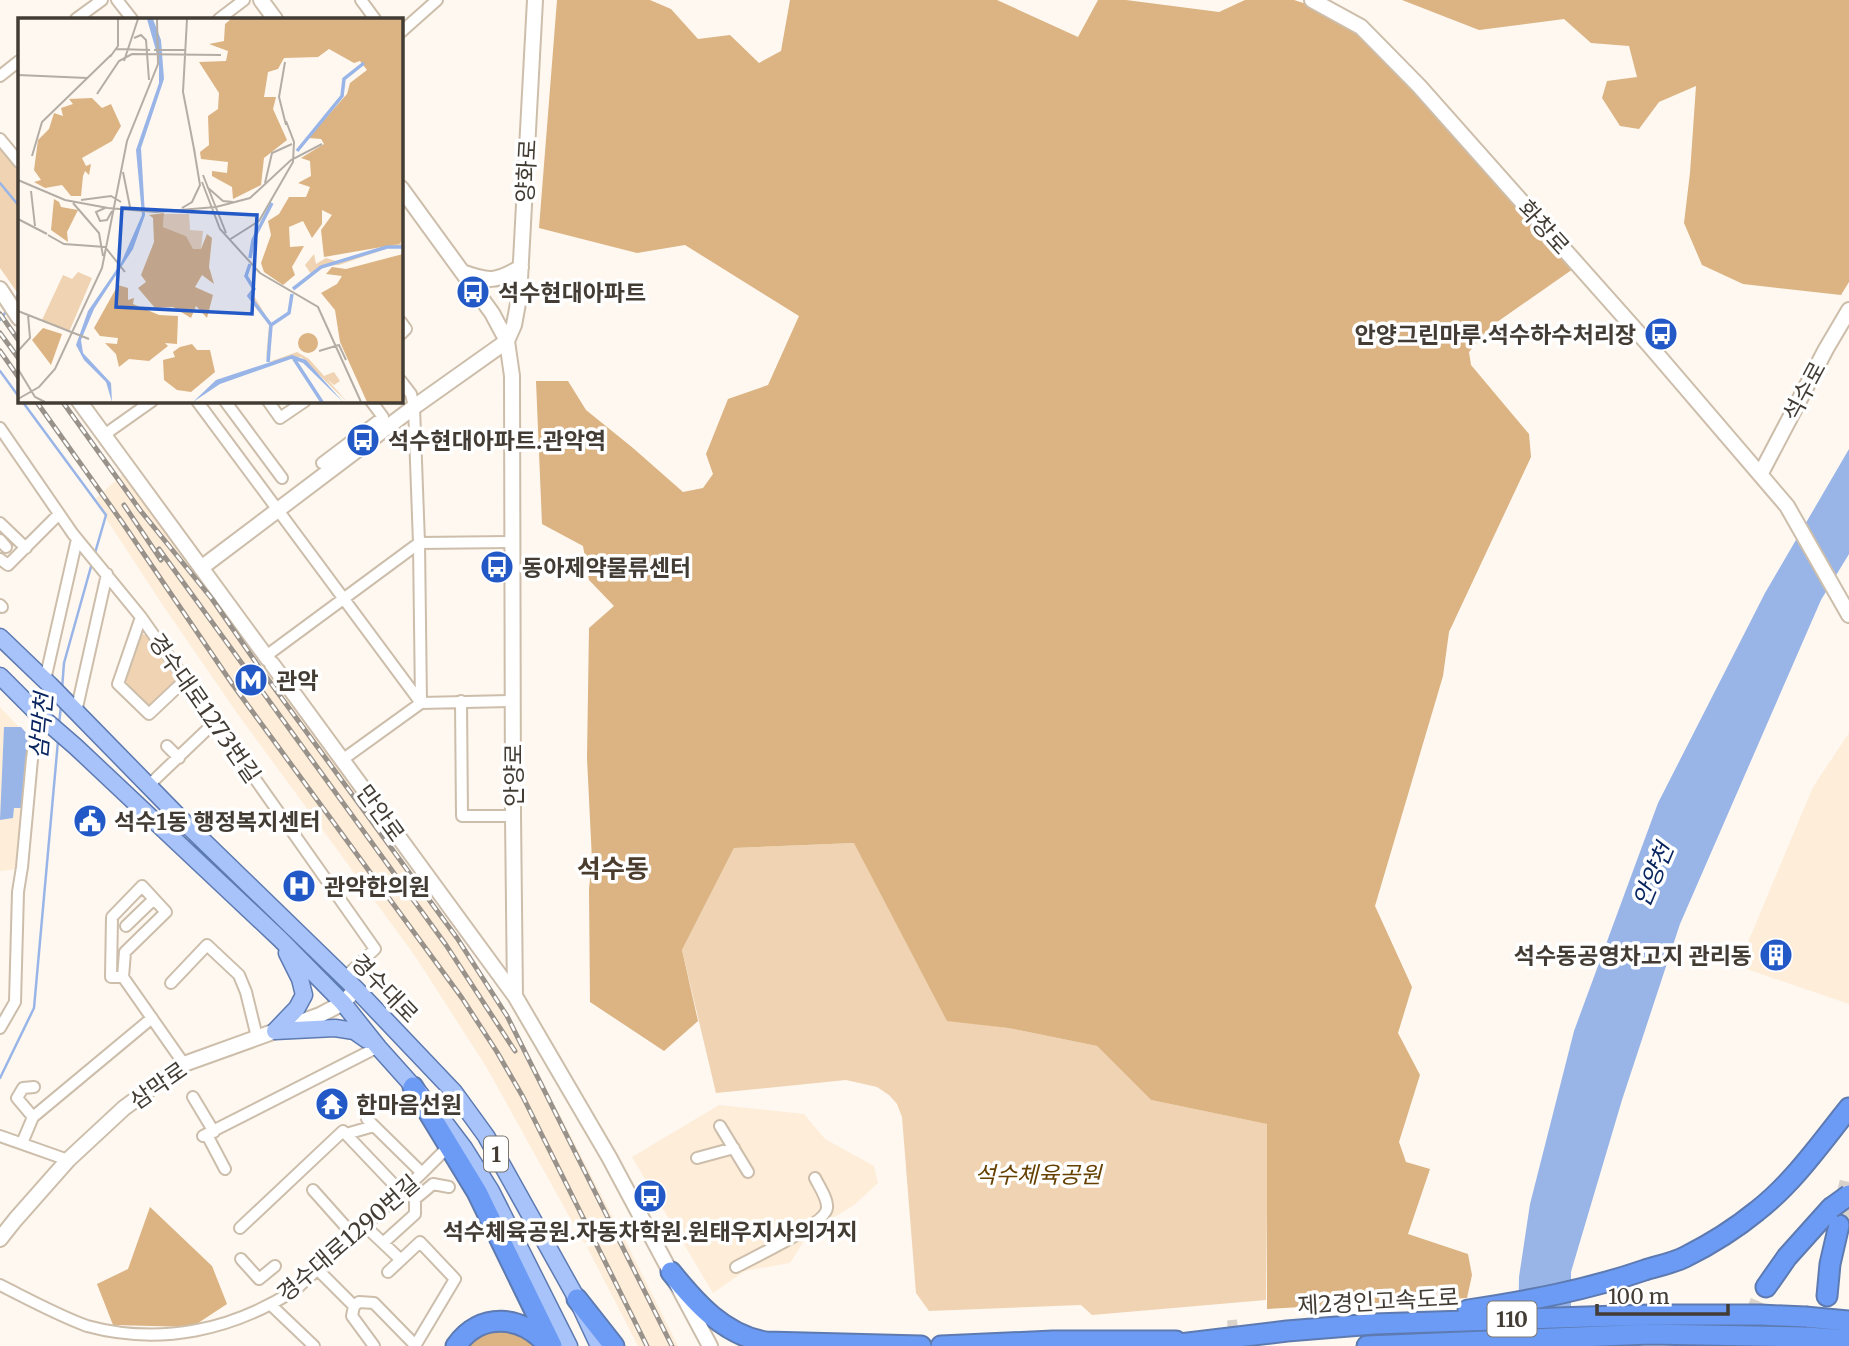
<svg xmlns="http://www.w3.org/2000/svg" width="1849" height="1346" font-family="Merriweather,'Noto Sans KR',serif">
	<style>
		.built { fill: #feedd9 }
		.green { fill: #efd3b2 }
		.forest { fill: #dcb382 }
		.water { fill: #99b5e8 }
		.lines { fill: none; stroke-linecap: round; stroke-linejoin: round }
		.stream { stroke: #99b5e8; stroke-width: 2.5 }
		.street-tunnel { stroke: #d8d2ca; stroke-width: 10; stroke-dasharray: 10 5; stroke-linecap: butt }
		.highway-tunnel { stroke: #d8d2ca; stroke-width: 19; stroke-dasharray: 19 10; stroke-linecap: butt }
		.street-casing { stroke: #cdbeab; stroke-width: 14 }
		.secondary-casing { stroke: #cdbeab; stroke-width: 18 }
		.primary-casing { stroke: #5d7ab1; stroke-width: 19 }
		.highway-casing { stroke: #5d7ab1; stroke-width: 23 }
		.street { stroke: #fff; stroke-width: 10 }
		.secondary { stroke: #fff; stroke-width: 14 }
		.primary { stroke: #a7c3f9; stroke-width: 16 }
		.highway { stroke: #6c9bf5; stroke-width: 19 }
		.rail-casing { stroke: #98928a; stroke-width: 5 }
		.rail { stroke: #fff; stroke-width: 2.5; stroke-dasharray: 8; stroke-linecap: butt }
		.highway-bridge-casing { stroke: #5d7ab1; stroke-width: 23; stroke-linecap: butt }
		.highway-bridge { stroke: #6c9bf5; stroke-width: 19 }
		.labels { text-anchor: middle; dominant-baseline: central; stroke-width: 7; stroke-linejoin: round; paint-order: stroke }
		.shield { fill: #fff; stroke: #7b7671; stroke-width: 2 }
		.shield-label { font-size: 21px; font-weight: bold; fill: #423c34 }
		.street-label { font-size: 23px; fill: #423c34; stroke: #fff }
		.poi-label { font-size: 23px; font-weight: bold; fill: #423c34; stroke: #fff; text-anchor: start }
		.park-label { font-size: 23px; font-style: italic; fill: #664000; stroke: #fff }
		.water-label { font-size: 24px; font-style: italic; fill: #082560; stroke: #fff }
		.quarter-label { font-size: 26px; font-weight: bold; fill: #4a3d2e; stroke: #fff }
		.inset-river { fill: none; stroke: #99b5e8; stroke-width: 3.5 }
		.inset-road { fill: none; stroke: #b3ada5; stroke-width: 2 }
		.view { fill: #2359c6; fill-opacity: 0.15; stroke: #2359c6; stroke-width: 3.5 }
		.inset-edge { fill: none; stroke: #423c34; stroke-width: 3.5 }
	</style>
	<rect width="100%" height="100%" fill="#fef8f0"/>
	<path class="built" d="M124,473L245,633L504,1007L620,1231L584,1243L487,1068L415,956L237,713L164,607L94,500Z
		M0,707L30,739L19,867L11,870L0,871Z
		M1849,733V1004L1738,966L1813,787Z
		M719,1105L804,1114L825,1139L874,1166L878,1183L854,1205L809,1233L790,1263L745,1271L713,1293L632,1157Z
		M623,1236L678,1346H638L587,1247Z"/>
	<path class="green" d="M0,149L19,172V295L0,268Z
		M137,631L151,638L180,685L149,714L118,684Z
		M855,843L947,1020L1008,1028L1097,1046L1151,1100L1268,1124L1266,1300L1092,1315L1081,1305L929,1311L916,1293L902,1117L897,1104L889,1095L877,1087L846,1080L716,1093L682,950L734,848Z"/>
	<path class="forest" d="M557,0H650L671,9L698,39L730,35L759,63L781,51L790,0H997L1078,37L1098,0H1126L1219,12L1245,0H1294L1325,10L1359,31L1408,76L1573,269L1490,327L1469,352L1471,365L1529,434L1531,457L1449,632L1443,676L1375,906L1412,987L1398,1033L1420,1075L1399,1142L1406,1162L1430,1169L1408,1234L1468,1254L1472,1275L1467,1298L1267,1309V1124L1151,1100L1097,1046L1008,1028L947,1021L854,843L734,848L682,950L698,1021L664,1051L590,1002L589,889L592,860L587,758L589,628L614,606L589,580L583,546L542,524L536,381H568L586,410L633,448L683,492L703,488L713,474L706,454L728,399L768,385L799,316L685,245L637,253L539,228Z
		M1402,0H1849V282L1841,295L1743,284L1702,265L1684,223L1690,173L1696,86L1659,102L1639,129L1620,126L1602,98L1607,81L1637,77L1629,46L1591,43L1564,19L1479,30Z
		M150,1207L212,1266L227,1304L192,1327L113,1325L97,1284L128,1269Z
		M501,1329L519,1333L538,1346H470L479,1335Z"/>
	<path class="water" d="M1849,449V554L1821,600L1680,924L1622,1100L1571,1272V1346H1518L1519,1277L1530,1204L1574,1031L1658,803L1765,593Z
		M4,727H21L29,736L23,808H14L13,818L0,820Z"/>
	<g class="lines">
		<path class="stream" d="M0,183L19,206
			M14,301L19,293
			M0,320L8,309
			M0,371L19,397
			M22,401L106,515L95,553
			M62,689L64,663L92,563
			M59,724L61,706
			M0,1078L34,1008L58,741"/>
		<path class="street-tunnel" d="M1232,1320L1234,1340"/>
		<path class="highway-tunnel" d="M1839,1225L1849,1182
			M1741,1346L1766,1287"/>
		<defs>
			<path id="street" d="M117,0L132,19
				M361,0L375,19
				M76,19L102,0
				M219,19L244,0
				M401,32L437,0
				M0,76L19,61
				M0,139L19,162
				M401,322L406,329L401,334
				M401,381L411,394L414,407L419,543L421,703
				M197,401L421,703
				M225,401L282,478
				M268,401L280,418L305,401
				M0,428L73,534L141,617L375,949L344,978
				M104,435L152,401
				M322,463L383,417L371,401
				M0,523L26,548
				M0,540L6,547
				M0,559L8,565L59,514
				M0,605L2,607
				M141,617L118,684L149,714L185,680
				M266,656L419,543L513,542
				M45,680L77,539
				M461,701L462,816H513
				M76,712L107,574
				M167,746L179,758
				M342,760L421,703L512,701
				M148,786L215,722
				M126,926L154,899
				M123,977L125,952L166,912L142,886L112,917L111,977H123L184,1064
				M171,983L207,945L239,975L246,992L257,1037
				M0,1028L15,1002L18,892L22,867L32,759L38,714
				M193,1097L214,1132
				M33,1117L17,1098L23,1088L34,1087
				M367,1119L422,1173
				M720,1126L748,1172
				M346,1134L374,1126
				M207,1135L225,1169
				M0,1136L68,1160
				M203,1136L378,1047
				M22,1143L33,1117L152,1018
				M697,1158L734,1148
				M313,1190L354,1236
				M365,1226L401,1260
				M240,1228L343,1131L401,1192
				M383,1243L415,1214V1199L433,1184L449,1187
				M241,1259L259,1279L275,1266
				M736,1267C752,1258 826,1224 827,1208C828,1199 819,1186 815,1178
				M318,1270L354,1306
				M388,1272L420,1242L455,1279L415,1346
				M0,1285C28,1299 57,1315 87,1326C161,1346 232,1330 295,1290L422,1173L449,1146
				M271,1305L314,1346
				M374,1346L352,1316L354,1306L359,1302L374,1303L415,1345"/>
			<path id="secondary" d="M261,0L275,19
				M1312,0L1361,27L1419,86L1650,346L1787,506L1849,615
				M401,188L492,313L507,341L512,376L513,816L515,996L609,1157L710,1346
				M462,272C489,282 496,282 521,267
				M0,289L19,318
				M79,401L268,659
				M1761,473L1826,349L1849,310
				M201,568L414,407L507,341L514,325L519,298L535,0
				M272,664L515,996
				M0,1239L15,1220L68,1160L124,1108L184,1064L320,1015L343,1003L356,989"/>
			<path id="primary" d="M0,637L50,685L184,822L356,989L454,1092L486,1136L577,1299L599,1346
				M0,676L38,714L76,747L280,939L343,1003L378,1047L421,1095
				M275,1031L335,1028L354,1031L367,1040
				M275,1031L297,1008L304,995L300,979L287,953
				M436,1111L464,1148L491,1191L569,1346"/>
			<path id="highway" d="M413,1087L477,1192L552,1346
				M671,1272C696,1303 724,1335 766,1342L921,1346
				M1766,1287L1787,1257L1831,1208
				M1827,1296L1830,1264L1839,1225
				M577,1299L614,1346
				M1468,1310C1528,1301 1587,1290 1645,1270C1658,1266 1673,1263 1685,1257C1711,1244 1735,1229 1757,1211C1793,1183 1821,1143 1849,1108
				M456,1346C480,1311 523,1315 548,1346
				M941,1346L1053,1341H1176
				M1163,1346L1287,1331L1374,1324L1650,1315H1760L1805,1317
				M1367,1346L1650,1334L1807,1337"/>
		</defs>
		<use href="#street" class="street-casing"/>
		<use href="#secondary" class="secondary-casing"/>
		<use href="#primary" class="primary-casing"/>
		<use href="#highway" class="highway-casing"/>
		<use href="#street" class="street"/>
		<use href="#secondary" class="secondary"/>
		<use href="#primary" class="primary"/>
		<use href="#highway" class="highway"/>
		<defs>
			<path id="rail" d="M0,314L19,341
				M0,333L19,359
				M0,351L19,378
				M36,401L122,522L233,685L462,998L497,1052L523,1097L647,1346
				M62,401L140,510L212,599L259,667L457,938L507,1016L672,1346
				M124,505L161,560
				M159,549L446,945L515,1051"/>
		</defs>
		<use href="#rail" class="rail-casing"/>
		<use href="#rail" class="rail"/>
		<defs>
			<path id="highway-bridge" d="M1831,1208L1849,1195
				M1805,1317L1849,1321
				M1807,1337L1849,1340"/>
		</defs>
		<use href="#highway-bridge" class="highway-bridge-casing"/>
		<use href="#highway-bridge" class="highway-bridge"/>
	</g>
	<defs>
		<symbol id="bus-disc" viewBox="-11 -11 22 22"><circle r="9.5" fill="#2359c6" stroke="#fff"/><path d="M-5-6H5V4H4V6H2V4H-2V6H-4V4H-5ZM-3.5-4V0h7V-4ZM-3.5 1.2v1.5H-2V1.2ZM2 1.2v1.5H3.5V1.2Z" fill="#fff"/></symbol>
		<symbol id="metro-disc" viewBox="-11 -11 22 22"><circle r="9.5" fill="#2359c6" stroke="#fff"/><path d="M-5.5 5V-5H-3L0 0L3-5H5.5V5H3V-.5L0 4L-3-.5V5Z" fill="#fff"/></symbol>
		<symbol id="civic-disc" viewBox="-11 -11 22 22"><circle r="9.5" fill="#2359c6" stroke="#fff"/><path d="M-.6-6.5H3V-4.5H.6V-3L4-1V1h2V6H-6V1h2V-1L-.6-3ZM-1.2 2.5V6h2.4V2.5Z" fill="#fff"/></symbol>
		<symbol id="hospital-disc" viewBox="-11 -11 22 22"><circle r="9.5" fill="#2359c6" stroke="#fff"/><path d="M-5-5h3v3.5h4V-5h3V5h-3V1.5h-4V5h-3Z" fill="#fff"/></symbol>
		<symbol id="building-disc" viewBox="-11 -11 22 22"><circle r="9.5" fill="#2359c6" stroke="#fff"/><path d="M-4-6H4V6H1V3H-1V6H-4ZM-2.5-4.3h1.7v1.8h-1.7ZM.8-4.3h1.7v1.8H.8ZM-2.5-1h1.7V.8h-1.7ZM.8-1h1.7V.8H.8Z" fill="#fff"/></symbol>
		<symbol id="temple-disc" viewBox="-11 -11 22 22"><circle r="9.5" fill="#2359c6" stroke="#fff"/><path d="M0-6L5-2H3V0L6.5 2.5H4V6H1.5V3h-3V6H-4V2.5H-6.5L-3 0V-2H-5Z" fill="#fff"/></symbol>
	</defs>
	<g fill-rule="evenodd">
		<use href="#bus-disc" x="454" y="273" width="38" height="38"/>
		<use href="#bus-disc" x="1642" y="315" width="38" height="38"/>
		<use href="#bus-disc" x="344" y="421" width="38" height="38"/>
		<use href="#bus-disc" x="478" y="548" width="38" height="38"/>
		<use href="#metro-disc" x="232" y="661" width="38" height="38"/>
		<use href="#civic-disc" x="71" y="802" width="38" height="38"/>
		<use href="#hospital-disc" x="280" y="867" width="38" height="38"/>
		<use href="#building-disc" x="1757" y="936" width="38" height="38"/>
		<use href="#temple-disc" x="313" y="1085" width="38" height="38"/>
		<use href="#bus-disc" x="631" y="1177" width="38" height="38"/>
	</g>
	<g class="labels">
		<g class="shield">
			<rect x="484" y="1136.5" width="24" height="35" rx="5"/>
			<rect x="1487.5" y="1301.5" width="49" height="35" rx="5"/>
		</g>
		<g class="shield-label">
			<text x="496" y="1154">1</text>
			<text x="1512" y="1319">110</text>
		</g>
		<g class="street-label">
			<text transform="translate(526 171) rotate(-87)">양화로</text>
			<text transform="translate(1544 227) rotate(48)">화창로</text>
			<text transform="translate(1804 391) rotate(-62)">석수로</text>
			<text transform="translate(205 708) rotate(55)">경수대로1273번길</text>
			<text transform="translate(513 775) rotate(-90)">안양로</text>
			<text transform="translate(381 813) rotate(54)">만안로</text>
			<text transform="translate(385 988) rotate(46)">경수대로</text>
			<text transform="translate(158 1085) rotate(-35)">삼막로</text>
			<text transform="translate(348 1238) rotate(-41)">경수대로1290번길</text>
			<text transform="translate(1378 1301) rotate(-3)">제2경인고속도로</text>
		</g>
		<g class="poi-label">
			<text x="498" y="292">석수현대아파트</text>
			<text x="1636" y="334" text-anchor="end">안양그린마루.석수하수처리장</text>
			<text x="388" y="440">석수현대아파트.관악역</text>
			<text x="522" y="567">동아제약물류센터</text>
			<text x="276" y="680">관악</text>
			<text x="114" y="821">석수1동 행정복지센터</text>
			<text x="324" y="886">관악한의원</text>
			<text x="1752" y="955" text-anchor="end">석수동공영차고지 관리동</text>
			<text x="356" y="1104">한마음선원</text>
			<text x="650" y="1231" text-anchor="middle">석수체육공원.자동차학원.원태우지사의거지</text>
		</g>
		<g class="park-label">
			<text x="1038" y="1174">석수체육공원</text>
		</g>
		<g class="water-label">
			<text transform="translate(41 726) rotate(-85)">삼막천</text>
			<text transform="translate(1653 875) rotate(-67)">안양천</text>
		</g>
		<g class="quarter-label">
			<text x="613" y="868">석수동</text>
		</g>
	</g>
	<g transform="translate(18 18)">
		<rect width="385" height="385" fill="#fef8f0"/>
		<path d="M146,196H171L172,212L185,213L183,231H174L168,218L145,209ZM385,221V230L373,229L321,247L302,248L293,256L287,247L296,236L298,246L308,240L321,244ZM60,254L74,260L51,314L24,302L45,257L54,261ZM233,273L254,308L248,340L251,307L229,277ZM279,334L291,341L306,358L316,354L322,363L316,367L309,361L329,384L283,339L251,344Z" fill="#efd3b2"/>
		<path d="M213,1H385V221L381,226L306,239L303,212L314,197L304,192V206L294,220L285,203L271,209L272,229L286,228L274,249L277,257L265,267L246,254L243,245L253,217L250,203L261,196L271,179H288L292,169L280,165L293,158L292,143L283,140L306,126L303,121L290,120L329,76L332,65L349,52L342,43L336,45L311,31L300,39L266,40L260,51L250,54L246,79H258L255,91L269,122L246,140L243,167L215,181L214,169L194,158V153L209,155L210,144L183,141L182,134L191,127L190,98L200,91L201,75L181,44L208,43L210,33L191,26L206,23L207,6ZM74,80L84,90L93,86L103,108L94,123L64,140L68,148L73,146L71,157L67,153L65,158L63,178H53L44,167L27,170L16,164L23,162L16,152L20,122L31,111L36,95L45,98L43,90L55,86L51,81ZM36,181L41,184L43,189L60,192L49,214L50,224L33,212ZM146,195L145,209L168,218L175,231H183L189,216L194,220L191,249L196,266L184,257L177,269L195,277L189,300L178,288L173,300L155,289L137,290L120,270L128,264L123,257L136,224L135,200L131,197ZM385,236V384H349L322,324L317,292L303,275L319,266L324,258L308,256L314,249L328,251ZM100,267L110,270V282L116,280L115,286L141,297L160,298L159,326L147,325L150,328L131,343L111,341L101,349L98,336L87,325L99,326L100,320L82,318L76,310ZM25,310L44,316L33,347L14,322ZM280 325a10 10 0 1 1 20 0a10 10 0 1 1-20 0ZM174,326L179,332H192L197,354L173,374L159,372L146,362L145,342L157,339L155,334L162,329Z" fill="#dcb382"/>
		<path d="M129,1H135L143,22L146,61L123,130L127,197L115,231L76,291L63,322L65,335L93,365L94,384L88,364L66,342L58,327L70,293L103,245L124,197L118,132L141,65V43ZM274,337L288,342L325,384L285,345L273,341L202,366L175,384L198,362Z" fill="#99b5e8"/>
		<path class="inset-river" d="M279,133L324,78L326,61L346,45M232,240L235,222L254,185M232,246L228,258L236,271L231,278L253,307M275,271L303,249L369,229H385M276,341L304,384M250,344L253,307L271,295L274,276"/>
		<path class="inset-road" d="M169,1L165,74L177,136M116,20L123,17L128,22L131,62M98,31L132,32M136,32H168M92,39L100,28V1M106,43L120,1M267,44L261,79L268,107M0,57L69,60M79,76L101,43L114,36L203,37M14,138L24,104L93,37M105,154L112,189M185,157L208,215M0,162L47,182L90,190L138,194L198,189L232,180L273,142L304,126M184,164L202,211L242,255L300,289L343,384M247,165L254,135L274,126M189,169L205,183L215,184M13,173L17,208M63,182L93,178L103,184M55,185L81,215L85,238M87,190L78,194L82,203L89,202L94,193M164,190L174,184L182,167L176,131M0,201L29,216M30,217L46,226L87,229L107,254M211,222L241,203L275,144L276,124L268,103M0,293L71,321M0,333L12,320L10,297M301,333L321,327L328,342M0,351L17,379L27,384M0,381L21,369L37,351L84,250L109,123L140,46L139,1"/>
		<path class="view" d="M104,190L239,197L234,296L98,289Z"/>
		<rect width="385" height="385" class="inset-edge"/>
	</g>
	<path d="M1597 1304v10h131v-10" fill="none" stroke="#423c34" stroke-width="3.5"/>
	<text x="1608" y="1304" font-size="21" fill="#423c34" stroke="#ffffff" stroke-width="5" paint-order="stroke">100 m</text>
</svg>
